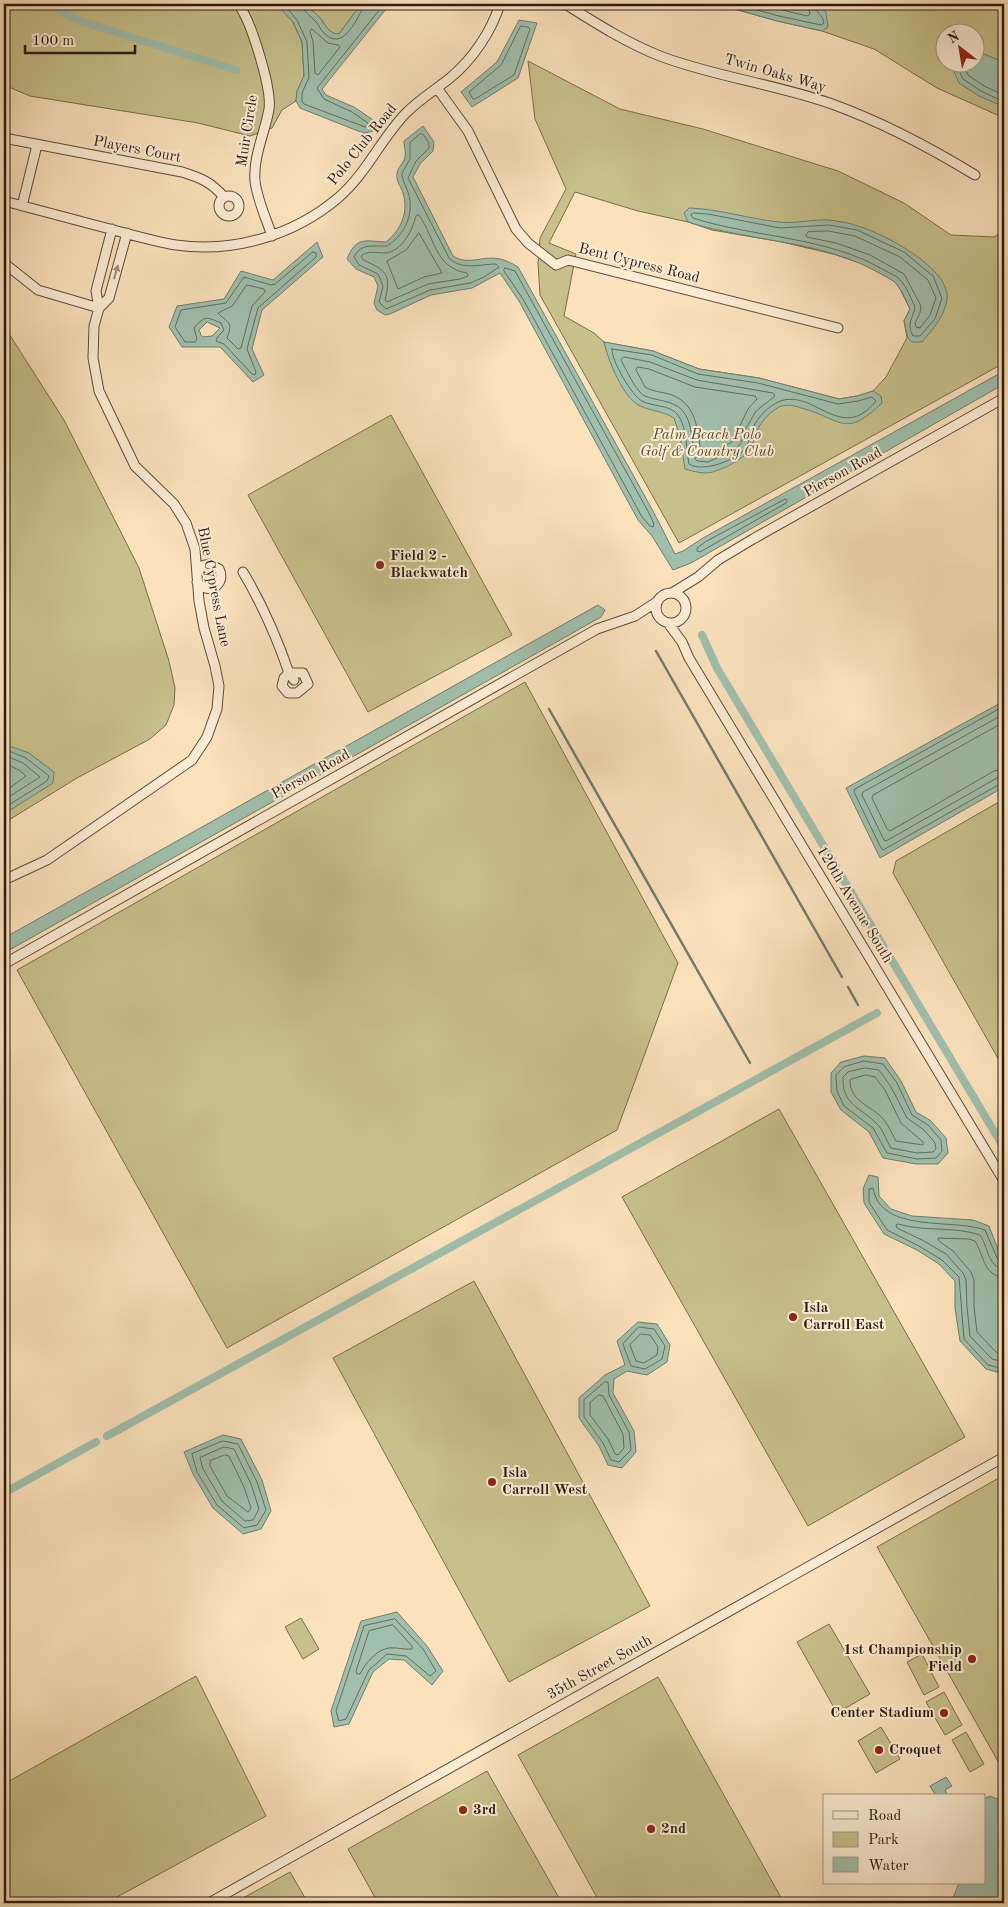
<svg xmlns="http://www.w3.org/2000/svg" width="1008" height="1907" font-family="'Old Standard TT',serif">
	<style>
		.green { fill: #c7c08c; stroke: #7a6d4e; fill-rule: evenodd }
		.water { fill: #a0bfac; stroke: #727d6e; fill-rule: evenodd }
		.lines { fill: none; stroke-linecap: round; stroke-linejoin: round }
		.shore { stroke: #666c5e; stroke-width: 1 }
		.stream { stroke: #727d6e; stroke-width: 2.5 }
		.canal { stroke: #a0bfac; stroke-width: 8 }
		.minor-casing { stroke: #604c3c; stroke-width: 11 }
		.minor { stroke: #fcecd4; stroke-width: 9 }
		.oneway { fill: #9f8e7c }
		.poi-dot { fill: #8f2418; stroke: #fcecd4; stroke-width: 2 }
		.labels { text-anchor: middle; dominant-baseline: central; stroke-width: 4; stroke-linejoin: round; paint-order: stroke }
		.street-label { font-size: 15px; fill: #2d1a11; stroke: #fcecd4 }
		.park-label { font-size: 15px; font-style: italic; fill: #5b4c36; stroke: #fcecd4 }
		.poi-label { font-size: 15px; font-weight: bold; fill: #2d1a11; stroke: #fcecd4; text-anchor: start }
	</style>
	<rect width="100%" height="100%" fill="#fbe2bd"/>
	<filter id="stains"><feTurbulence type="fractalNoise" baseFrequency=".004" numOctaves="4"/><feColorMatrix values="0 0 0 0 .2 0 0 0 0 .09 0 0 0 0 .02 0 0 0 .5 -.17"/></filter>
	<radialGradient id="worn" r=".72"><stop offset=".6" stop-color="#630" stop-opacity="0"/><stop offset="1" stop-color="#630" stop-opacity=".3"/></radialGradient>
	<path class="green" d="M4,4H281V9L293,22L302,42L304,77L297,91L296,101L282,110L272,128L250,136L198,123L30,96L4,85Z
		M305,4H361L339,34C329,34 326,26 321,19C316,13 310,9 305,4Z
		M717,4H1004V118L937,88L874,49L822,31L777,21ZM946,32H976V62H946Z
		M528,61L620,109L703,129L838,171L904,203L951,235L994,237L1004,230V363L679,543L540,295L538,263L540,238L566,189L535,119ZM575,192L638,211L688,222L712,230L782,242L833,254L866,265L897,283L910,309L904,321L907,338L886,377L873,391L857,396L839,399L759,378L699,369L653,351L604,342L594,333L564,316L576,254L549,243Z
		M4,326L64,420L139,568L169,661L175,688L174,705L166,725L150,739L77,778L4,823Z
		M391,415L512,635L368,712L248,495Z
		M525,682L678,963L617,1130L227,1348L17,970Z
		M1004,799V1069L893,873L896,861Z
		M779,1109L965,1437L808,1526L622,1197Z
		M474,1281L650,1606L509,1682L333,1358Z
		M1004,1475V1772L877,1547Z
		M301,1618L319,1649L303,1659L285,1627Z
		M829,1624L870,1694L837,1713L797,1642Z
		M922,1654L939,1687L924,1695L907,1662Z
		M196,1676L266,1816L106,1903H4V1784Z
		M658,1677L784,1903H600L518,1755Z
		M944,1692L962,1725L945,1735L926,1702Z
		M881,1727L900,1759L876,1773L858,1741Z
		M966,1732L984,1764L970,1772L952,1740Z
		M487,1771L562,1903H378L348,1849Z
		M290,1872L308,1903H234Z"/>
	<path class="water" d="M281,4H305C310,9 316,13 321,19C326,26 329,34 339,34L361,4H390L322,89L326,95L354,107L376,122L373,131L365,133L358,131L300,108L296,101L297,91L304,76L302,42L293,22L281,9Z
		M717,4H816L826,12L828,27L822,31L777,21Z
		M519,20L537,23L518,78L472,107L461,92L497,62Z
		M976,51L1004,62V107L979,96L959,83L950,63L976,62Z
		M423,126L434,142L433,151L420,164L413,177L453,256C468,266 484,255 500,259C506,260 513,264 518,267L653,511L675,554L683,551L703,538L1004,371V384L691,563L673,570L652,536L638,520L519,301L500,273L472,288L431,295L390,314L385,315L377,310L374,303L378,286L374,277L356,269L347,259C356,236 366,241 386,242C401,230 409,212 403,193C401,187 396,181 397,174C397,168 404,163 405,157C406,152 404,146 404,141Z
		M689,208C720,209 749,219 779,222C795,224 812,219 829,220C838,221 850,223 858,226C883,233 952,269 947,300C944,317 933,329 922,342H912L908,338L904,321L910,309C906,301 903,292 897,285C894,280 886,277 881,274C823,240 751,242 688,222L684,213Z
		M317,242L323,257L262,310L252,349L264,375L253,382L220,347H182L169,327L177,306L224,299L241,271L273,280ZM207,322L220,328L212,336L202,337L199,330Z
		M604,342L653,351L699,369L759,378L839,399L857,396L873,391L881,396L882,403C844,440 841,418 801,408C793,405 787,404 779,407C768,413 759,424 755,436C753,440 753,446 750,450C744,459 719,472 707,473C699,473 692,471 685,469L680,436L674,418C663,411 651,411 640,406C623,398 608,360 604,342Z
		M598,605L605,610L601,617L4,953V938Z
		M1004,701V787L880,858L846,788Z
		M4,744L29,753L54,772L53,783L4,814Z
		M864,1056L885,1058L901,1081L916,1112L931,1121L946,1138L948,1153L938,1164H916L883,1158L869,1132L841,1110L831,1092V1073L841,1062Z
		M869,1175L878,1177L879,1196L891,1209L912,1216L973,1220L989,1226L1004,1265V1374L986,1369L960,1341L955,1308V1281L939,1264L917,1250L884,1234L864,1203L863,1189Z
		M638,1322L657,1324L670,1345L667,1362L647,1375L627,1371L614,1379L613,1393L634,1431L636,1452L622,1468L608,1465L599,1446L579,1418V1398L605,1375L625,1365L617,1341Z
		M223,1435L241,1439L262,1480L271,1511L261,1529L243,1534L213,1508L193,1474L184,1452Z
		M397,1612L427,1646L443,1671L432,1685L404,1660L389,1659L373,1672L349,1724L334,1727L331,1711L361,1621Z
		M946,1777L952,1786L945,1790L948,1796H936L930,1786Z
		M990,1796L1004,1802V1903H951L959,1883H984V1799Z"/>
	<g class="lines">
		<path class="shore" d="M286,4L287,8L297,20L307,42L309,77L302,93V101L304,104L365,127L369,126L368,123L352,112L324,99L317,88L384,4
			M302,4C303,12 311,16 316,22C319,25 320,29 323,32C342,53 355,22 363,8L364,4
			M735,4L779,16L821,25L824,23C823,14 814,12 813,4
			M758,4L807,16L810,14L807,4
			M521,26L528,27L530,29L514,75L475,99H473L469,92L501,65Z
			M312,29L328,43L338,45L340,47L318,75L315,73L313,41L310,32Z
			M955,62L963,79L981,91L1004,102
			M962,62L968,75L984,86L1004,95
			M420,134H423L429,143V148L416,161L408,178L449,258C462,271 480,264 496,264L499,267L484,277L470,283L430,290L386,309L379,302L383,286L378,274L359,265L354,257C362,242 373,247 387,246C405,235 415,213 408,192C406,186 402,180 402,173L410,159V143Z
			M694,213L708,214L780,228L829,225L857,230L904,252L933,276L942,298L935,319L920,336H913C906,324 913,319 915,307C911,299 907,287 900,280C897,276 889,273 884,270C826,236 755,238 693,218L691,215Z
			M419,215C435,238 435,268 467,273L468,276L460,279L428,284L387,302L385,300C392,273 385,270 363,260L361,256C368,250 375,253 384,253C402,252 412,231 416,216Z
			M828,231L855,236L900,257L928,280L936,298L930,315L920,328L916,327L915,323L920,313L921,306L904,274L870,255L836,243L807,237L806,235L808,232Z
			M419,233L442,273L424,277L398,289L387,261L406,250Z
			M313,252L316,253V257L258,308L247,349L256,372L255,375L252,374L224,344L216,341L217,338L224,330L221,323C207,317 205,315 194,328L197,339L195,342H185L175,327L181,310L226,303L244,277L271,285L275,284Z
			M505,268L515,271L649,513L654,524L653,527L650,526L642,517L523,299L504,271Z
			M247,285L264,289L265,292L252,306L241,348L238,349L227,338C234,321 227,323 218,313L232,306Z
			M612,349L652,355L698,374L758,383L838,404L858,401L872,397L876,401C840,446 812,384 776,403C764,410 756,420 751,432C749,436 749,442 747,446C739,460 702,473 689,464C686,449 687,427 678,415C669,404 653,407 642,401C632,396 611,360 612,349Z
			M624,357L650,362L697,380L773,393L775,396L756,411L745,430L741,443L736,449L708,462L697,461L695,459C692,444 693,422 682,410C672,400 657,401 645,396C636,392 626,369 621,360Z
			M638,367L649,369L695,387L755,396L757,399L748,409L732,442L718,449L703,454L701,452C697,429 697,405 672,395C664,392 653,392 645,387L636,370Z
			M786,499L787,501L786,503L700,552L697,551V548L705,542Z
			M1004,706L855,789L854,792L881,848L883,850L1000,784L1004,783
			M1004,714L863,792L862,795L884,840L886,841L997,778L1004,777
			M1004,722L873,795L872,798L887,829L890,831L994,771L1004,769
			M4,749L26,758L49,776L47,781L4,808
			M4,755L23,763L40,777L4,800
			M4,763L19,770L26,776L4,792
			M864,1061L883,1064L897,1083L912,1115L928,1125L941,1140L942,1151L936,1158L917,1159L887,1153L873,1128L844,1106L837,1091L836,1075L844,1067Z
			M865,1068L879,1070L891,1087L907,1118L924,1130L935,1143L936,1149L933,1152L917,1153L891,1148C886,1140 883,1129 876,1123C860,1107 842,1105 843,1077L848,1072Z
			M866,1075L875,1077L885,1090L901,1123L923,1142V1145L896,1141C892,1134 889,1126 884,1120C873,1106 849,1102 850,1080Z
			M1004,1263L998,1260L985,1230C952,1218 881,1234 873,1188L869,1189V1202L887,1230L919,1246L942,1260L959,1277L964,1339L988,1365L1004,1369
			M1004,1269C988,1268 988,1246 980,1235C954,1226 925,1232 898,1224L896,1225L897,1228L922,1240L946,1254L963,1273L966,1280L967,1307L970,1336L992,1359L1004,1362
			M1004,1277C983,1276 984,1255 975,1241L969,1239L938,1238L939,1241L953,1251L971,1272L974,1280V1307L977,1332L996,1352L1004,1355
			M639,1327L654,1329L665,1346L662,1359L645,1369L631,1366L623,1344Z
			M641,1334L650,1335L658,1347L657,1355L644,1363L636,1361L630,1345Z
			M605,1382H608L609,1395L629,1432L631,1450L619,1462L611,1460L603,1443L584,1417V1400Z
			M599,1395L603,1396L623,1434L624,1448L618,1455L615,1454L608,1439L590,1415V1403Z
			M223,1441L238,1444L257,1482L266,1510L257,1525L244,1528L217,1505L197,1472L192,1454Z
			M224,1447L234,1449L251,1484L259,1509L253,1520L245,1521L222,1501L203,1469L200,1458Z
			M225,1455L229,1456L244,1487L251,1508L248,1512L227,1496L210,1466V1461Z
			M395,1619L423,1649L436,1671L430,1676L406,1656L387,1654L369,1670L346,1719L339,1721L336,1711L364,1626Z
			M393,1625L412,1646V1649C405,1650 397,1647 389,1648C377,1649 365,1664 360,1674H357L356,1671L369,1631Z"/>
		<path class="stream" d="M656,651L842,977
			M549,709L750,1063
			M848,987L858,1005"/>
		<path class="canal" d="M49,4L77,20L236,70
			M702,635L717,668L1004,1148
			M107,1436L877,1013
			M4,1493L96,1442"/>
		<defs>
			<path id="minor" d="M238,4C251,20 272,89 269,109C265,133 253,156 255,181C257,199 266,218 272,236
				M549,4L567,5L565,4
				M567,5C597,24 627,43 660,56C715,77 776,84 832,104C882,122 929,147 975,175
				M437,88L468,131L516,229L528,243L556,265L568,260L838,328
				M4,138L182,172C201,178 211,182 224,197
				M219 206a10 10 0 1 1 20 0a10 10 0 1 1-20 0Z
				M4,201C38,210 72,219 106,228C129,234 152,241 176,245C233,253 293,236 338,198C367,173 380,140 406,113C419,100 435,90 450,78C473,59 491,32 500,4
				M22,206L37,145
				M4,263L38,290L99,308
				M99,308L96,291L112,229
				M243,572C262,604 277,638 289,673L284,678L282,686L288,693H297L308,684L303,673H289L294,680
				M197,573L201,566L209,564L219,569C227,585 207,596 197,582
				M672,593L698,577L718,560L753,539L1004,398
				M656 608a15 15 0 1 1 30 0a15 15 0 1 1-30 0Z
				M668,623L682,642L689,658L1004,1181
				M4,880L47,860L192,760L207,737L217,709L219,686L215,666L204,628L199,601L195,549L186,523L174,504L135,466L99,391L93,358L94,326L99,308L109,298L127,233
				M4,964L597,629L635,616L658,601
				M209,1903L1004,1457"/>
		</defs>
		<use href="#minor" class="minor-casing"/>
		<use href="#minor" class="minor"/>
	</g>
	<defs><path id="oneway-solid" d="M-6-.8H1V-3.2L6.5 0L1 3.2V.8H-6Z" transform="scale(1.25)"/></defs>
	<use class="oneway" href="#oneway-solid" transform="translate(116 272) rotate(-74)"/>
	<g class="poi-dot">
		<circle cx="380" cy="565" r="5"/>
		<circle cx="793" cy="1317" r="5"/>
		<circle cx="492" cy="1482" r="5"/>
		<circle cx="972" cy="1659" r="5"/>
		<circle cx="944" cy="1713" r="5"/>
		<circle cx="879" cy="1750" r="5"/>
		<circle cx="463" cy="1810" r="5"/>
		<circle cx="651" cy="1829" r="5"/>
	</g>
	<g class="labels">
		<g class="street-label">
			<text transform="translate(775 74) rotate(16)">Twin Oaks Way</text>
			<text transform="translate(248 131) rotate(-81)">Muir Circle</text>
			<text transform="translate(363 145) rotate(-51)">Polo Club Road</text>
			<text transform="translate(137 150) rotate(11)">Players Court</text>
			<text transform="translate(639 264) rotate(14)">Bent Cypress Road</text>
			<text transform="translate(843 473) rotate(-29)">Pierson Road</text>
			<text transform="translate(213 587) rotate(79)">Blue Cypress Lane</text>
			<text transform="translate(311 775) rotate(-29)">Pierson Road</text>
			<text transform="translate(854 905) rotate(59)">120th Avenue South</text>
			<text transform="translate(600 1668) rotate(-29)">35th Street South</text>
		</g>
		<g class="park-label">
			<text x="707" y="435">Palm Beach Polo<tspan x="707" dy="17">Golf &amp; Country Club</tspan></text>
		</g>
		<g class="poi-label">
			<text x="390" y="556">Field 2 -<tspan x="390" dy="17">Blackwatch</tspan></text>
			<text x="803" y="1308">Isla<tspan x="803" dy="17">Carroll East</tspan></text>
			<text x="502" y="1473">Isla<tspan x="502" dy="17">Carroll West</tspan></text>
			<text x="962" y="1650" text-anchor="end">1st Championship<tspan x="962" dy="17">Field</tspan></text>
			<text x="934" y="1713" text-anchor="end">Center Stadium</text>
			<text x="889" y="1750">Croquet</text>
			<text x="473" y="1810">3rd</text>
			<text x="661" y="1829">2nd</text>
		</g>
	</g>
	<rect width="1008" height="1907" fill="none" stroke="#fbe2bd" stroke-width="20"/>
	<rect x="5" y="5" width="998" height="1897" fill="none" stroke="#2d1a11" stroke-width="2.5"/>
	<rect x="10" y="10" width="988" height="1887" fill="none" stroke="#2d1a11"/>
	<rect x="823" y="1794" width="162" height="90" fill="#fcecd4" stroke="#a99886"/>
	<rect x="833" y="1811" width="25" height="8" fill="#fcecd4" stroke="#a99886"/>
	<text x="868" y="1820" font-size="15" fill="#2d1a11">Road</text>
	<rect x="833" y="1832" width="25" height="15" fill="#c7c08c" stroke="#a99886"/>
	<text x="868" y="1844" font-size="15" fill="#2d1a11">Park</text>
	<rect x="833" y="1857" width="25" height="15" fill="#a0bfac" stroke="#a99886"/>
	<text x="868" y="1870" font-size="15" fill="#2d1a11">Water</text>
	<g transform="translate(960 48) rotate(329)"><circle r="24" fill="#fcecd4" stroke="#a99886"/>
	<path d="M0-4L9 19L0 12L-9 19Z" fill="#8f2418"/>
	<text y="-8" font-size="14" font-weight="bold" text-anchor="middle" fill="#2d1a11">N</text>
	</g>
	<path d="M25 45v8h110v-8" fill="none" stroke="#2d1a11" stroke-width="2.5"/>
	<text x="32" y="45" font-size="15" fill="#2d1a11" stroke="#fcecd4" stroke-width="4" paint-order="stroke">100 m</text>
	<rect width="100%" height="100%" filter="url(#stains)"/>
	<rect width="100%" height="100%" fill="url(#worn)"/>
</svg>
